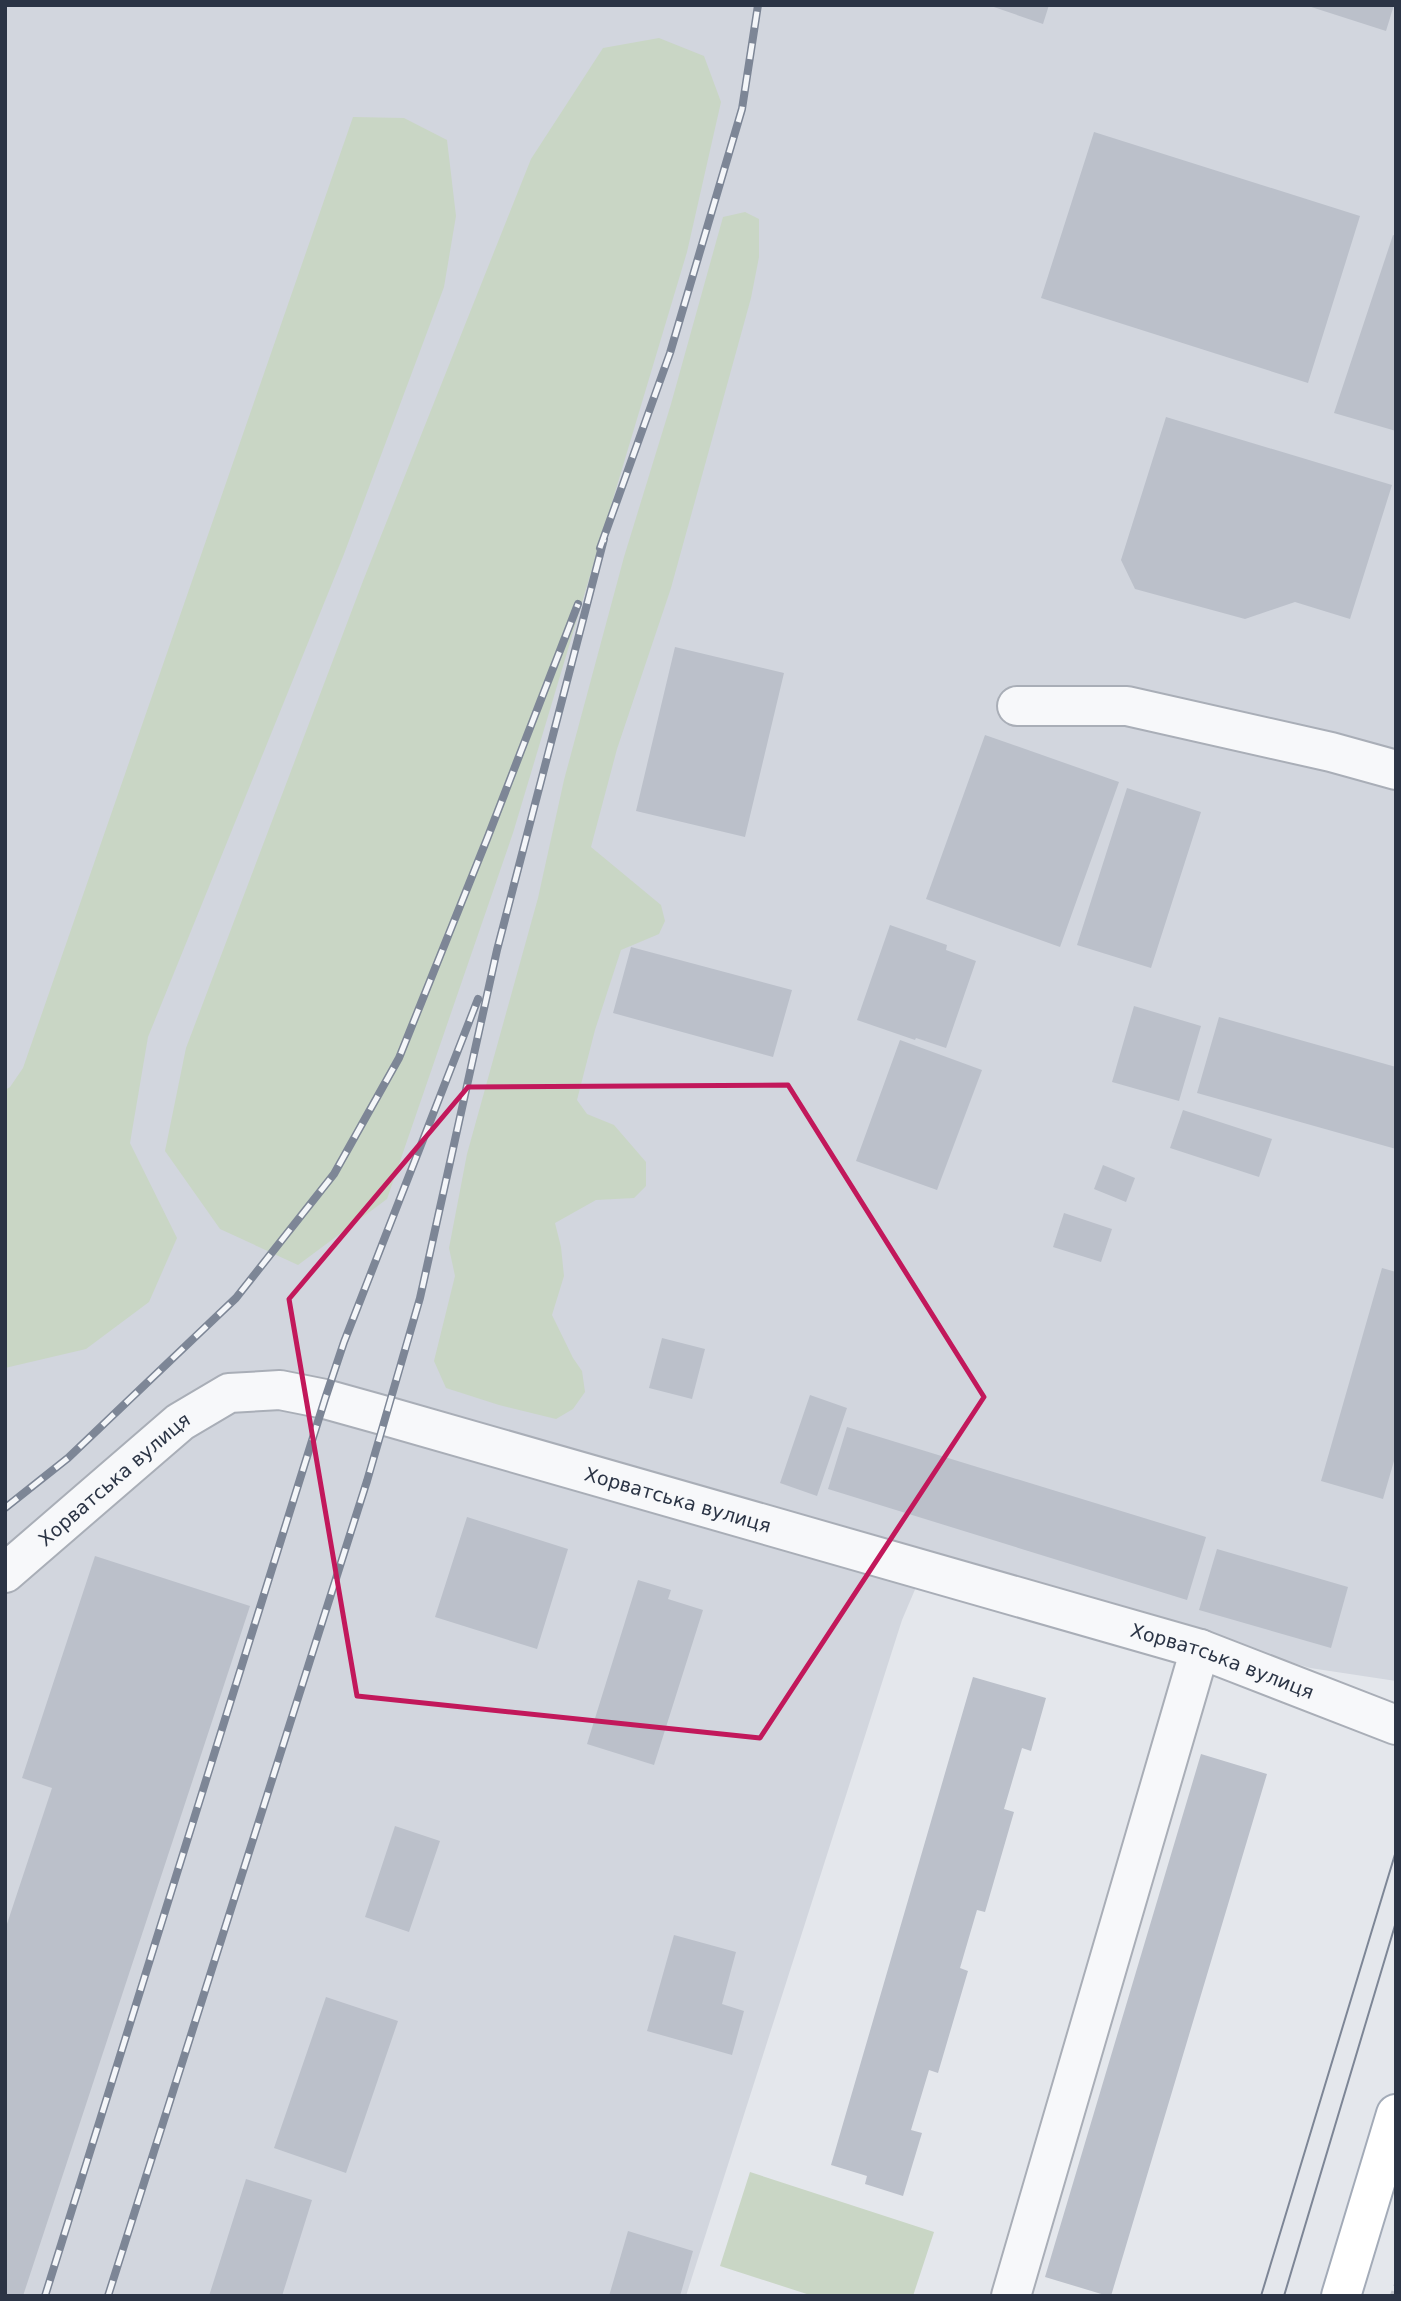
<svg xmlns="http://www.w3.org/2000/svg" width="1401" height="2301" font-family="'DejaVu Sans',sans-serif">
	<style>
		.built { fill: #d2d6de }
		.green { fill: #c9d6c5 }
		.building { fill: #bbc0ca }
		.lines { fill: none; stroke-linecap: round; stroke-linejoin: round }
		.minor-casing { stroke: #a9aeb7; stroke-width: 42 }
		.major-casing { stroke: #a3abb8; stroke-width: 42 }
		.path { stroke: #c2c5cb; stroke-width: 4.5; stroke-dasharray: 5 5; stroke-linecap: butt }
		.minor { stroke: #f7f8fa; stroke-width: 38 }
		.major { stroke: #fff; stroke-width: 38 }
		.tram { stroke: #7d8696; stroke-width: 2 }
		.rail-casing { stroke: #7d8696; stroke-width: 8 }
		.rail { stroke: #f4f6f9; stroke-width: 5; stroke-dasharray: 16; stroke-linecap: butt }
		.marked { fill: none; stroke: #c2185b; stroke-width: 5; stroke-linejoin: round }
		.labels { text-anchor: middle; dominant-baseline: central; stroke-width: 5; stroke-linejoin: round; paint-order: stroke }
		.street-label { font-size: 19px; fill: #2b3445; stroke: #f4f6f9 }
	</style>
	<rect width="100%" height="100%" fill="#e4e7ec"/>
	<path class="built" d="M5,5H1396V1681L1310,1668L931,1552L902,1620L686,2296H5Z"/>
	<path class="green" d="M659,38L704,56L721,102L687,252L513,833L387,1199L298,1265L220,1229L165,1151L186,1048L363,581L531,159L603,48Z
		M353,117L404,118L447,140L456,216L444,287L344,554L148,1037L130,1143L177,1238L149,1302L86,1349L5,1368V1090L10,1087L23,1068Z
		M745,212L759,219V257L751,298L671,588L617,749L591,847L661,905L665,921L659,934L621,950L595,1030L577,1100L587,1114L614,1125L646,1162V1186L634,1198L596,1200L555,1223L561,1247L564,1276L552,1315L573,1358L582,1371L585,1392L573,1409L556,1419L499,1405L446,1388L434,1361L455,1276L449,1248L467,1154L538,898L564,780L624,557L671,404L723,217Z
		M750,2172L934,2232L913,2296H813L720,2266Z"/>
	<path class="building" d="M988,5H1049L1043,24Z
		M1305,5H1394L1386,31Z
		M1094,132L1360,216L1308,383L1041,298Z
		M1393,235L1396,236V431L1334,413Z
		M1166,417L1392,485L1350,619L1295,602L1245,619L1135,589L1121,560Z
		M675,647L784,673L745,837L636,811Z
		M985,735L1119,782L1060,947L926,899Z
		M1127,788L1201,812L1151,968L1077,945Z
		M890,925L947,945L946,950L976,961L946,1048L916,1038L915,1040L857,1020Z
		M631,947L792,990L773,1057L613,1013Z
		M1134,1006L1201,1026L1179,1101L1112,1082Z
		M1219,1017L1396,1067V1149L1197,1093Z
		M900,1040L982,1070L937,1190L856,1161Z
		M1183,1110L1272,1139L1259,1177L1170,1148Z
		M1103,1165L1135,1178L1126,1202L1094,1189Z
		M1064,1213L1112,1229L1101,1262L1053,1247Z
		M1382,1268L1396,1272V1454L1383,1499L1321,1481Z
		M662,1338L705,1349L692,1399L649,1388Z
		M810,1395L847,1408L817,1496L780,1483Z
		M847,1427L1206,1537L1187,1600L828,1489Z
		M467,1517L568,1549L537,1649L435,1617Z
		M1217,1549L1348,1587L1331,1648L1199,1610Z
		M95,1556L250,1606L23,2296H5V1930L52,1788L22,1778Z
		M638,1580L671,1590L668,1599L703,1610L654,1765L587,1744Z
		M973,1677L1046,1698L1031,1751L1022,1748L1004,1809L1014,1812L985,1912L977,1910L960,1968L968,1971L938,2073L929,2070L911,2130L922,2133L903,2196L865,2184L867,2176L831,2165Z
		M1201,1754L1267,1774L1111,2296H1108L1045,2277Z
		M395,1826L440,1841L409,1932L365,1917Z
		M674,1935L736,1952L722,2004L744,2011L732,2055L647,2031Z
		M326,1997L398,2021L346,2173L274,2148Z
		M246,2179L312,2200L282,2296H209Z
		M628,2231L693,2251L680,2296H609Z"/>
	<g class="lines">
		<defs>
			<g id="minor">
				<path d="M1017,706H1127L1331,752L1396,770"/>
				<path id="s1" d="M5,1573L180,1422L229,1393L280,1390L325,1399L386,1416L1200,1649L1396,1725"/>
				<path d="M1011,2296L1200,1649"/>
			</g>
			<path id="major" d="M1341,2296L1396,2114"/>
		</defs>
		<use href="#minor" class="minor-casing"/>
		<use href="#major" class="major-casing"/>
		<path class="path" d="M1392,2296L1396,2285"/>
		<use href="#minor" class="minor"/>
		<use href="#major" class="major"/>
		<path class="tram" d="M1261,2296L1396,1851
			M1284,2296L1396,1922"/>
		<defs>
			<path id="rail" d="M600,548L670,353L742,109L758,5
				M5,1508L68,1458L236,1298L334,1174L399,1058L487,839L578,604
				M45,2296L325,1399L344,1342L478,999
				M108,2296L367,1481L420,1298L497,950L604,539"/>
		</defs>
		<use href="#rail" class="rail-casing"/>
		<use href="#rail" class="rail"/>
	</g>
	<path class="marked" d="M788,1085L984,1397L760,1738L357,1696L289,1299L468,1087Z"/>
	<g class="labels">
		<g class="street-label">
			<text stroke="none"><textPath href="#s1" startOffset="144">Хорватська вулиця</textPath></text>
			<text stroke="none"><textPath href="#s1" startOffset="752">Хорватська вулиця</textPath></text>
			<text stroke="none"><textPath href="#s1" startOffset="1320">Хорватська вулиця</textPath></text>
		</g>
	</g>
	<rect width="1401" height="2301" fill="none" stroke="#2b3445" stroke-width="14"/>
</svg>
